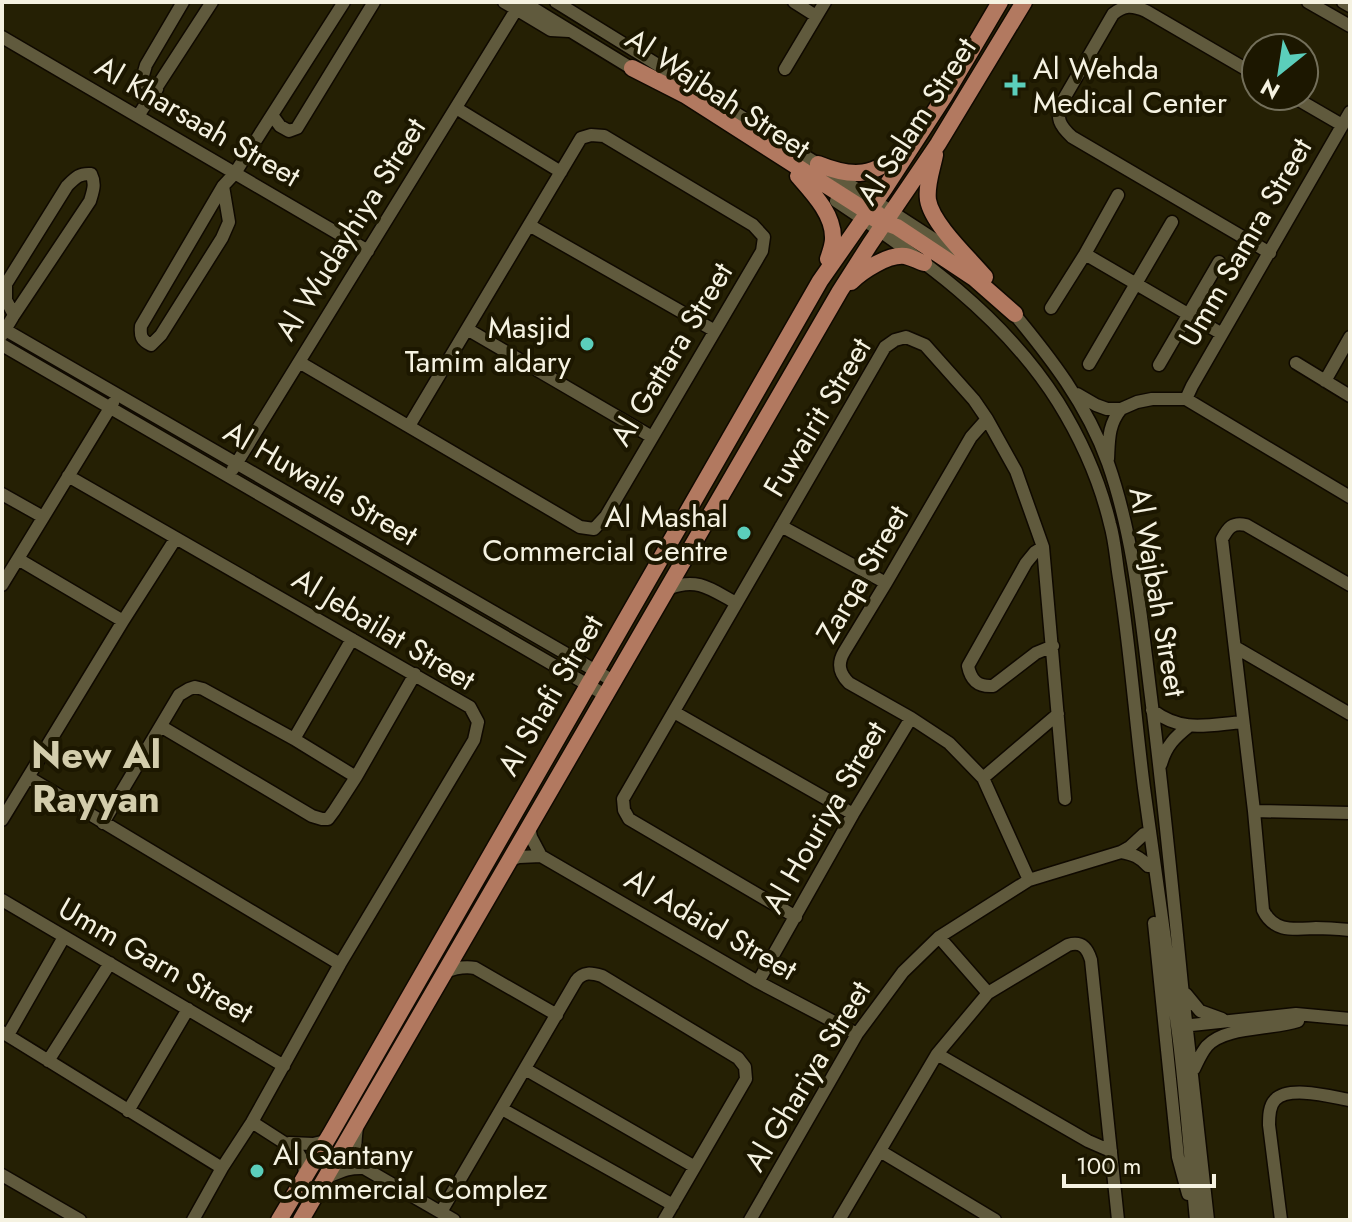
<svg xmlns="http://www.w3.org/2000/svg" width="1352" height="1222" font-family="Jost,sans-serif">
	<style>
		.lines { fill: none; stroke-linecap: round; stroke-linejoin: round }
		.minor-casing { stroke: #0f0900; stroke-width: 15 }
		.major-casing { stroke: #0f0900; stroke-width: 19 }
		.minor { stroke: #605a3d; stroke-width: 12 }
		.major { stroke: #b27960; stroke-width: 16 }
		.poi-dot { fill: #5bcebb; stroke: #1c1700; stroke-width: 3 }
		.labels { text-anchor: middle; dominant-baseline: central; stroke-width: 8; stroke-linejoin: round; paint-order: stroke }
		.poi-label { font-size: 30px; fill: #f5f2e1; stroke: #1c1700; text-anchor: start }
		.street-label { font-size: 30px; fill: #f5f2e1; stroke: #1c1700 }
		.district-label { font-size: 38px; font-weight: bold; fill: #d3cdac; stroke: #1c1700 }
	</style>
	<rect width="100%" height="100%" fill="#252004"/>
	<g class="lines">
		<defs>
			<path id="minor" d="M504,2L551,30L569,31
				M523,2L636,71
				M556,2L818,164L943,245L962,260
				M794,2L816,16
				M1308,2L1350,26
				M1343,2L1350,6
				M2,37L368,251
				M785,69L825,2
				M1256,75L1146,11C1132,5 1124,5 1113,14L1062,102C1055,118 1060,126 1072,137L1270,253
				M157,89L147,86L142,79L146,65L183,2
				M1292,96L1342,125
				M456,108L561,172
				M272,115L280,126L289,131L297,128L374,2
				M138,116L212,2
				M223,186L229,222L222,238L161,335L151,345C141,340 140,336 141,326L223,186L235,173L344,2
				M836,201C920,257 1003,315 1058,402C1081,439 1100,482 1110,524C1115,541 1116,560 1119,578C1130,647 1135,718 1144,788C1155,870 1167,951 1178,1033C1186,1095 1190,1158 1196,1220
				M529,225L715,331
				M1085,254L1222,334
				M1051,308L1085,254L1118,195
				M1011,310C1050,357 1087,404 1108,463C1136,543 1142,629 1153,713C1164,803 1173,894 1182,985C1191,1063 1200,1141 1208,1220
				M2,328L615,682
				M467,329L652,437
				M2,335L14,315L90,201C93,191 96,184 91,174C79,173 75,178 67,186L6,284V300L14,315
				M2,345L607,696
				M299,362L580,527L594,529L606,516L762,251L764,237L753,225L604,136L591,135L581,138L409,426
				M1296,363L1350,396
				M1089,364L1172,222
				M1159,365L1219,262
				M1325,381L1350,337
				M1077,394L1096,405L1107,409H1121L1137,402L1152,399H1186L1350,497
				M1186,399L1192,386L1350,112
				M987,419L971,437L886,583L844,652C837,664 839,673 849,683L911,718L949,743L983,778L1029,880
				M1108,459C1109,440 1108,425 1121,409
				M233,469L516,10
				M68,476L470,707L478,722L474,740L340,964L252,1122L222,1168L193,1220
				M2,494L43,517
				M781,526L886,583
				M1043,547L1035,552L1026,563L968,666C971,681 978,687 993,686L1036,653L1053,646
				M18,559L123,621
				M2,585L113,403
				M1350,585L1246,525C1232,522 1228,528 1222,539L1254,811L1263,910C1274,933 1294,929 1316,928C1327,928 1339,929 1350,930
				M670,588C698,577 712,590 736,603
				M1235,647L1350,714
				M1152,710C1182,733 1207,725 1242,722
				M674,712L853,814
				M162,727L312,816L322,819H328L334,811L356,777L415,674
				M294,739L352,639
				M1161,764C1166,746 1175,737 1189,726
				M28,777L340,964
				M983,778L1058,714
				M1254,811L1350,813
				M2,820L123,621L176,538
				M103,823L179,695L189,689L195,687L203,689L294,739L356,777
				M529,827L531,837L541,856L758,982L857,1034
				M1121,852C1133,854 1140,857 1148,866
				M509,860L519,857L541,856
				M2,900L284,1066
				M796,917L629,819L624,810L623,799L885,347L895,340L906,337L925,345L974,400L987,419L1016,471L1043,547L1065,799
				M1154,923L1178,1157L1188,1194
				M939,937L988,993
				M445,972C455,968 464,966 475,968L557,1015
				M758,982L853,814L911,718
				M1186,994L1200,1011L1222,1019
				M1182,1026L1296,1014L1350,1019
				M2,1032L222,1168
				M8,1035L64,937
				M937,1054L1088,1141L1111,1151
				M48,1061L110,963
				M525,1069L695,1167
				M1194,1069C1198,1061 1201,1053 1207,1046C1225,1026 1271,1030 1298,1021
				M502,1109L673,1205
				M128,1111L188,1009
				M252,1122L297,1151L304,1163L305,1176
				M289,1143L313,1144L326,1141
				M880,1151L995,1220
				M364,1168L454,1220
				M2,1175L80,1220
				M325,1178C340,1172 348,1167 364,1168C353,1155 355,1144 357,1127
				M441,1212L576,981C583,971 592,973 602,976L738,1058L745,1067L746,1079L664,1220
				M750,1220L857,1034L903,972L939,937L1029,880L1121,852L1130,847L1144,834
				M839,1220L937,1054L988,993L1068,945C1081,941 1087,947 1091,960L1118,1220
				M1281,1220L1269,1125C1269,1117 1269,1106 1275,1100C1289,1085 1332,1097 1350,1100"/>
			<path id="major" d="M632,68L685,95L868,212L878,214
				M935,155C932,170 926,185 928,200C932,224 969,258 985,277
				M818,164C855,179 873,176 904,151
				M798,176C813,193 834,215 833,239C833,245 830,253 828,259
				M875,219L897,227L974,278L1015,314
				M851,282C862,271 888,254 905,256C911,257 918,261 924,263
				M279,1220L331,1133L820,281L885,188L944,97L1000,2
				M301,1220C479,909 662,602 840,291L870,244L938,144L1024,2"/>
		</defs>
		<use href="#minor" class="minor-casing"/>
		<use href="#major" class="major-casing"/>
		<use href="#minor" class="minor"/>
		<use href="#major" class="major"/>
	</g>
	<g class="poi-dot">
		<path d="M1011 73h8v8h8v8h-8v8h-8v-8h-8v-8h8z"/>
		<circle cx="587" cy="344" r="8"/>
		<circle cx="744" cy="533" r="8"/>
		<circle cx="257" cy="1171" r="8"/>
	</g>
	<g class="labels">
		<g class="poi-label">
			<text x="1033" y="68">Al Wehda<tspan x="1033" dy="34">Medical Center</tspan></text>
			<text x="571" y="327" text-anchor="end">Masjid<tspan x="571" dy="34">Tamim aldary</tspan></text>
			<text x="728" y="516" text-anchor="end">Al Mashal<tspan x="728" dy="34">Commercial Centre</tspan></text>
			<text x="273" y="1154">Al Qantany<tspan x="273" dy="34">Commercial Complez</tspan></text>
		</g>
		<g class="street-label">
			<text transform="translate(718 93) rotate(33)">Al Wajbah Street</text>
			<text transform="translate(198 121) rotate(30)">Al Kharsaah Street</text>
			<text transform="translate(916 121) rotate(-57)">Al Salam Street</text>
			<text transform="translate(350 229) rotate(-58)">Al Wudayhiya Street</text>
			<text transform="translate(1245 242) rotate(-60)">Umm Samra Street</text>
			<text transform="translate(671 354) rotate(-59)">Al Gattara Street</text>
			<text transform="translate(817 417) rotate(-59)">Fuwairit Street</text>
			<text transform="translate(321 483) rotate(30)">Al Huwaila Street</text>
			<text transform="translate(862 574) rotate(-60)">Zarqa Street</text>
			<text transform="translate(1158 592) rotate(80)">Al Wajbah Street</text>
			<text transform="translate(384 629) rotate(31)">Al Jebailat Street</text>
			<text transform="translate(550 695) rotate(-60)">Al Shafi Street</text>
			<text transform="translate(824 817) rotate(-60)">Al Houriya Street</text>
			<text transform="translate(711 924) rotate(30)">Al Adaid Street</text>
			<text transform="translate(156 960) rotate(30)">Umm Garn Street</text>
			<text transform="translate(807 1076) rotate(-59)">Al Ghariya Street</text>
		</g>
		<g class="district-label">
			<text x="96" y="754">New Al<tspan x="96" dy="44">Rayyan</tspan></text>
		</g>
	</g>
	<rect width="1352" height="1222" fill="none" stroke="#f5f2e1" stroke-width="8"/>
	<g transform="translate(1280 72) rotate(210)"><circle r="38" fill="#1c1700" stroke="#736f5a" stroke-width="2"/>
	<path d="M0-6L14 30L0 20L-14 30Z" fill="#5bcebb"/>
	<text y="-12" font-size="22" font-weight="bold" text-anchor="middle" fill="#f5f2e1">N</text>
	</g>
	<path d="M1064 1174v12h150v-12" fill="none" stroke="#f5f2e1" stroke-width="4"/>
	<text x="1076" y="1174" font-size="24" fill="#f5f2e1" stroke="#1c1700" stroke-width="6" paint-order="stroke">100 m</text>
</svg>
